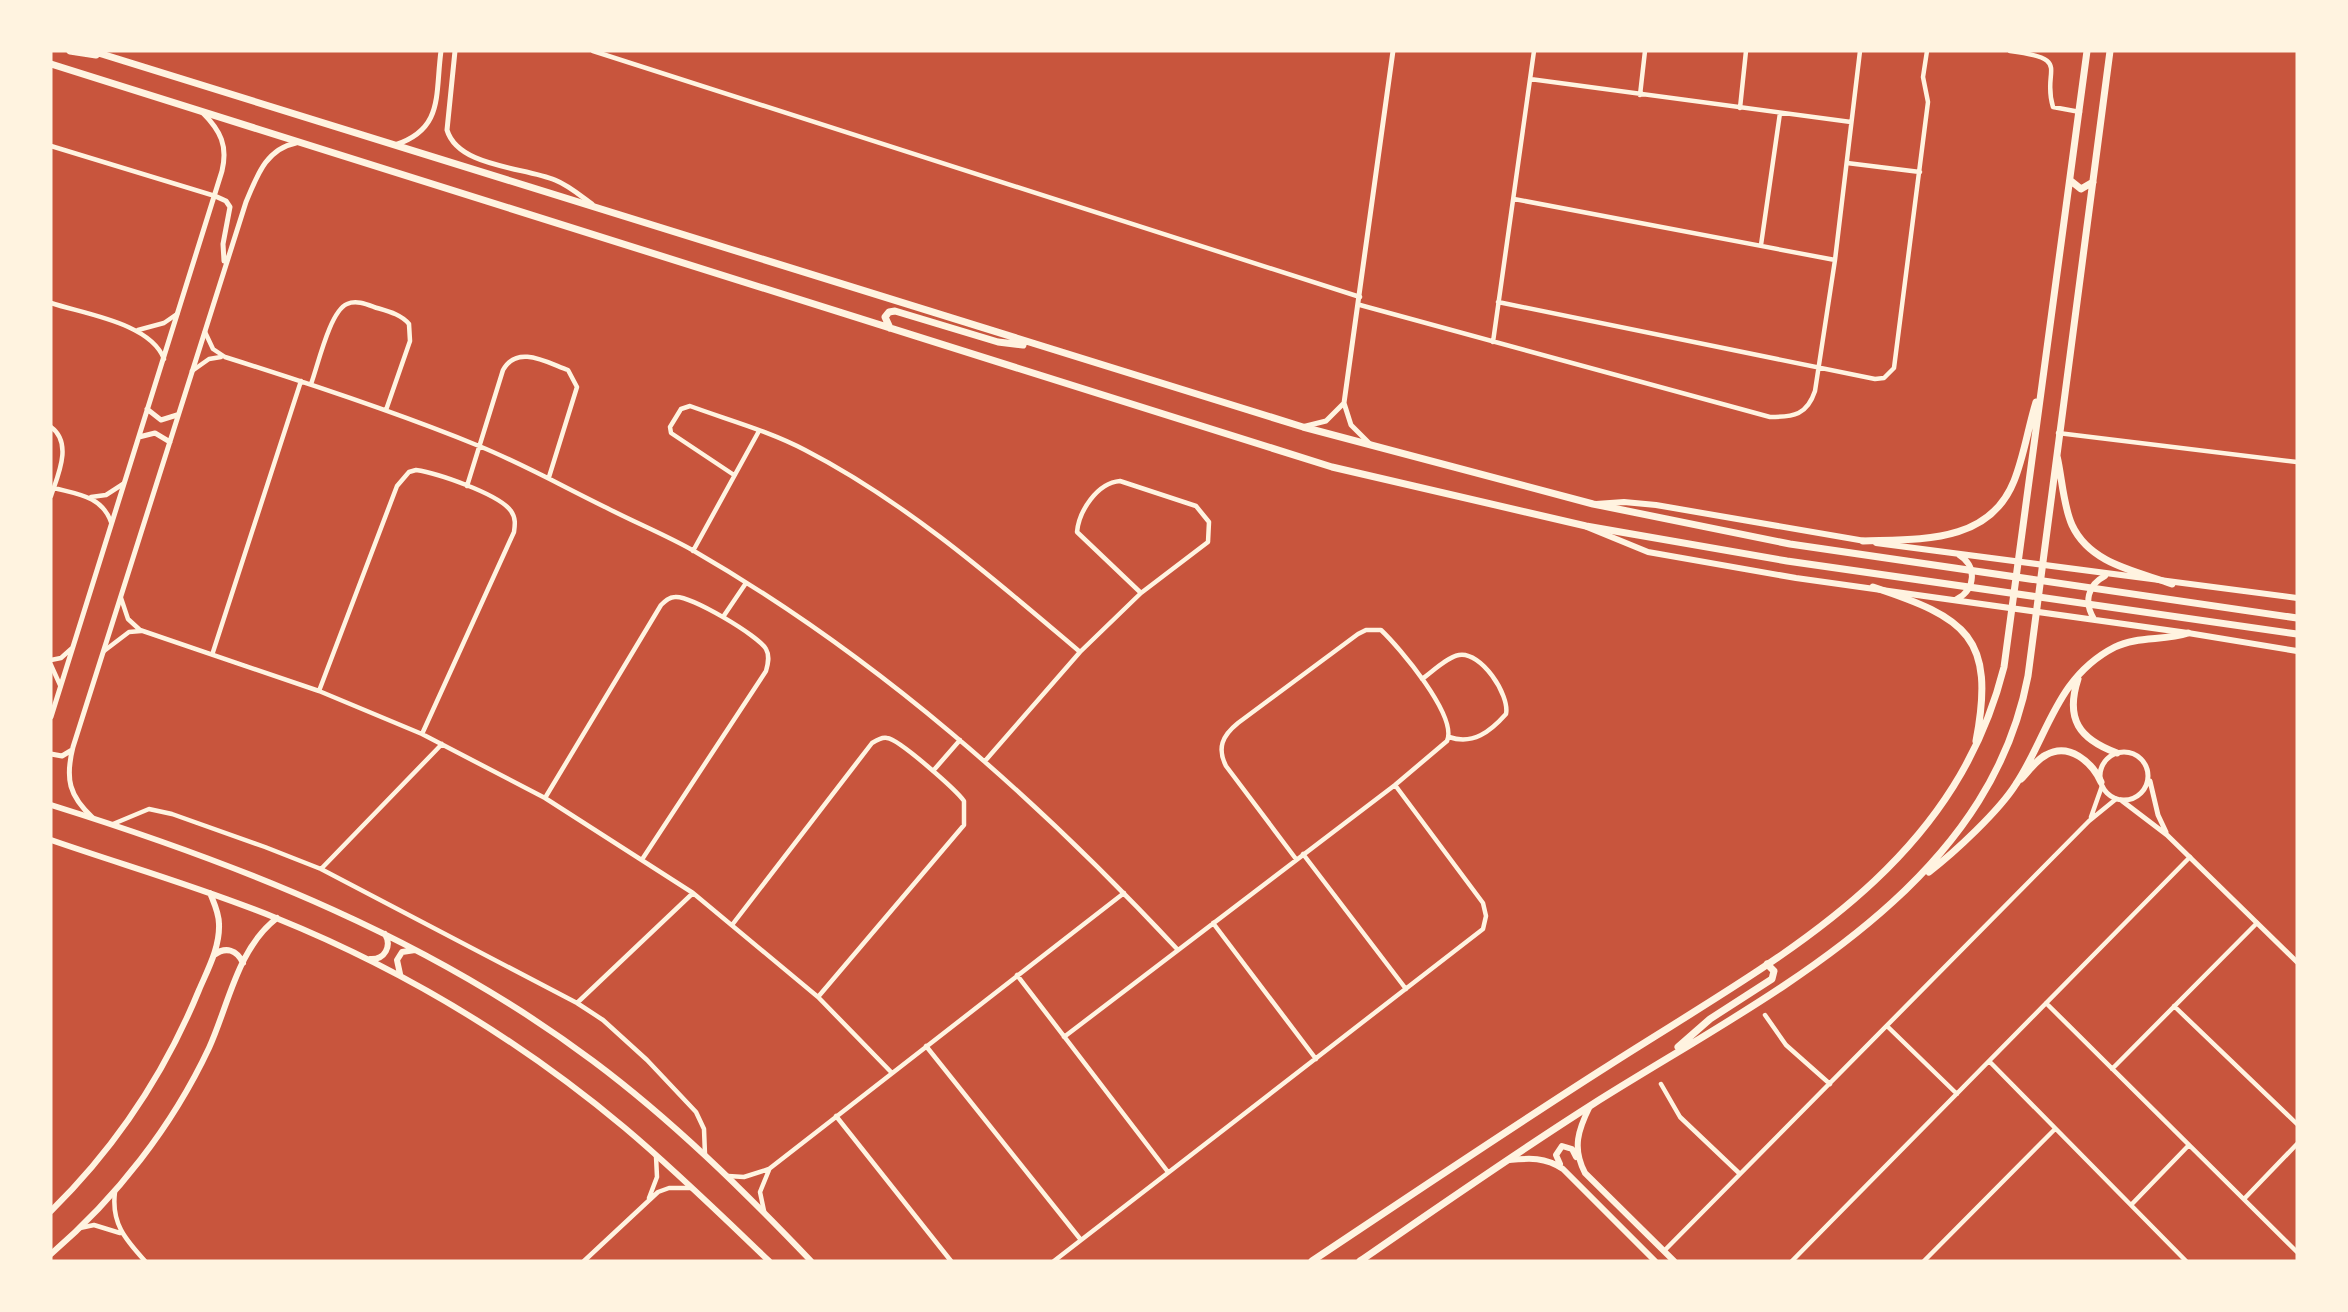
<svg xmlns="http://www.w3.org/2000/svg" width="2348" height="1312" font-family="Georgia,serif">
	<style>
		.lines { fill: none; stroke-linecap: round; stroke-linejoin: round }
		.minor { stroke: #fff3e0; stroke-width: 4.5 }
		.tertiary { stroke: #fff3e0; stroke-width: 5 }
		.secondary { stroke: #fff3e0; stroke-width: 6 }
		.primary { stroke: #fff3e0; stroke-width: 7 }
		.trunk { stroke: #fff3e0; stroke-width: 7 }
	</style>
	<rect width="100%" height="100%" fill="#c8553d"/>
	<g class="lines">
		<path class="minor" d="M593,51L1360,297
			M2010,51C2074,59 2041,69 2053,107L2080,112
			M1530,79L1851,122
			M1640,95L1645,51
			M1740,108L1746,51
			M51,146L215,196
			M1847,163L1920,172
			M1514,199L1835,260
			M1761,245L1780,113
			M1498,302L1875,379L1884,378L1894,368L1928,102L1923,77L1927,51
			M51,303C84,314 151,323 164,359
			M1360,305L1770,417C1794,417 1807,415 1815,391L1835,260L1860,51
			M138,330L164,323L177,314
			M205,332L213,349L225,357C311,384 396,412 479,446C523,464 564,487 607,508C636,523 666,535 694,551C876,656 1035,797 1178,950
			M1493,342L1534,51
			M192,371L209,359L221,357
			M311,384C318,365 330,311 347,304C356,300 366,304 374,307C387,311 401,314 409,324L410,341L386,410
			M51,427C73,443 58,475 51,496
			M2058,433L2297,462
			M734,475L671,433L670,427L681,409L690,406C728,420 769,431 805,450C906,502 994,579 1080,652
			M467,486L503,370C517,344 548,363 568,370L577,387L549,477
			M54,488C77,494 102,496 111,522
			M91,497L106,495L123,484
			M693,551L759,431
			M121,598L128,619L140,630L319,691L422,734L545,798L693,893L818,997L892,1073
			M723,617L746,583
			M104,651L129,632L141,631
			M213,652L301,381
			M51,660L61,658L71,649
			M51,665L60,685
			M1422,679C1432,672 1447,657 1459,655C1481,651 1510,695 1506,714C1490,732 1473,745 1449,737
			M319,691L397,486L409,472L416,470C437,473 499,494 511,511C516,518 515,525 514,532L422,734
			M985,761L1080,652L1141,593L1208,542L1209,522L1196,506L1120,481C1097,483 1079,511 1077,532L1141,593
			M933,771L960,740
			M545,798L661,605C665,601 669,597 675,597C690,595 759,636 766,649C770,656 768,664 766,671L643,858
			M2091,817L2102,786
			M113,824L149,809L172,814L265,847L321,869L577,1003L603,1020L647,1060L696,1112L704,1129L705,1155
			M1303,854L1406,989
			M321,869L442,744
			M1213,923L1316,1059
			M732,925L872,743C877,740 882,737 887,738C899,739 956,790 964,801V825L818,997
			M1017,975L1168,1172
			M577,1003L693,893
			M2046,1003L2297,1252
			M2174,1006L2297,1124
			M1765,1015L1786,1045L1830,1084
			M1887,1026L1957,1094
			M1064,1037L1395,785L1447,741C1458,716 1399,647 1381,630H1366L1358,634L1238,723C1222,736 1217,748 1226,766L1296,859
			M926,1046L1081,1240
			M1989,1061L2186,1261
			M2112,1069L2257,923
			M1661,1084L1680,1117L1740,1174
			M836,1116L951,1261
			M728,1176L744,1177L769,1169L1124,893
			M115,1192C111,1223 125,1239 145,1261
			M649,1198L657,1177L656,1156
			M2244,1199L2297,1144
			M2131,1205L2189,1145
			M764,1211L760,1192L769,1170
			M80,1228L94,1225L120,1233
			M1664,1251L2089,821L2116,799
			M584,1261L658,1192L669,1188H691
			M1054,1261L1483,929L1486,916L1483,903L1395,785
			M1792,1261L2190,857
			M1924,1261L2055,1129"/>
		<path class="tertiary" d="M455,51L447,130C458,167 523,167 555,180C568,185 581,196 592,204
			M395,145C444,129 435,95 441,51
			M215,196L226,201L230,207L223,244L224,261
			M147,409L161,420L177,415
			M1306,426L1326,421L1344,403
			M139,437L155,433L170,442
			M1371,445L1351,425L1344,403L1393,51
			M51,717L222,171C228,146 221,131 202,112
			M2100 776a24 24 0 1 1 48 0a24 24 0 1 1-48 0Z
			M51,754L62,756L72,750
			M2150,781L2158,815L2166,832
			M2121,800L2167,835L2297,962
			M93,818C69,796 65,779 73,747L246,202C257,176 266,149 296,143"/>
		<path class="secondary" d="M1596,504L1624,502L1656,505L1865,541
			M1587,527L1648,552L1796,578L2188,633L2297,651
			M1876,543L2297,598
			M1957,599C1976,589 1977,566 1959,555
			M2094,619C2084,603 2087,585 2105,576
			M51,805C243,865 430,939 593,1061C672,1120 743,1190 811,1261
			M51,840C126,866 203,888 276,918C402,969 521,1041 625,1128C675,1170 722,1216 769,1261
			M214,955C226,946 237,950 243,963
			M370,959C385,960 392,946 385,934
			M400,974L397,960L402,952L415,950
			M1590,1106C1578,1130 1572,1148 1585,1173L1674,1261
			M1509,1160C1530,1158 1545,1157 1563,1169L1655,1261
			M1560,1164L1556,1155L1562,1146L1572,1149L1576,1157
			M51,1211C115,1148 165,1073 199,990C208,969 220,947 219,924C219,913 214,903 210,893
			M51,1254C116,1198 172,1127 209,1048C229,1004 237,949 277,918"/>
		<path class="primary" d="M2071,181L2081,189L2093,182
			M2057,456C2062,477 2063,505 2072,525C2090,564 2136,571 2172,584
			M1863,541C1920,539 1989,544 2014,481C2024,456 2028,428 2036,402
			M1873,587C1966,618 1996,636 1976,741
			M2078,679C2065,719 2079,739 2117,753
			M2021,779C2029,771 2036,760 2046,755C2069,742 2092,762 2101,782
			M1929,872C1955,852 1999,811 2016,784C2048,736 2056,677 2115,647C2137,636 2165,641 2188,633
			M1678,1047L1710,1019L1772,979L1774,971L1767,964
			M1312,1261C1408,1197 1503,1133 1600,1071C1768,962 1951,877 2004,667L2087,51
			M1360,1261C1437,1208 1514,1154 1593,1104C1762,997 1987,893 2028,676L2110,51"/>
		<path class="trunk" d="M70,51L96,55
			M92,51L1303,427L1593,504L1790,544L2297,618
			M51,64L1332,467L1586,526L1787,561L2297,634
			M890,328L885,317L889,312L895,311L998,342L1023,345"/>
	</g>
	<rect width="2348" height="1312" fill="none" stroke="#fff3e0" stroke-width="105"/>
</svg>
